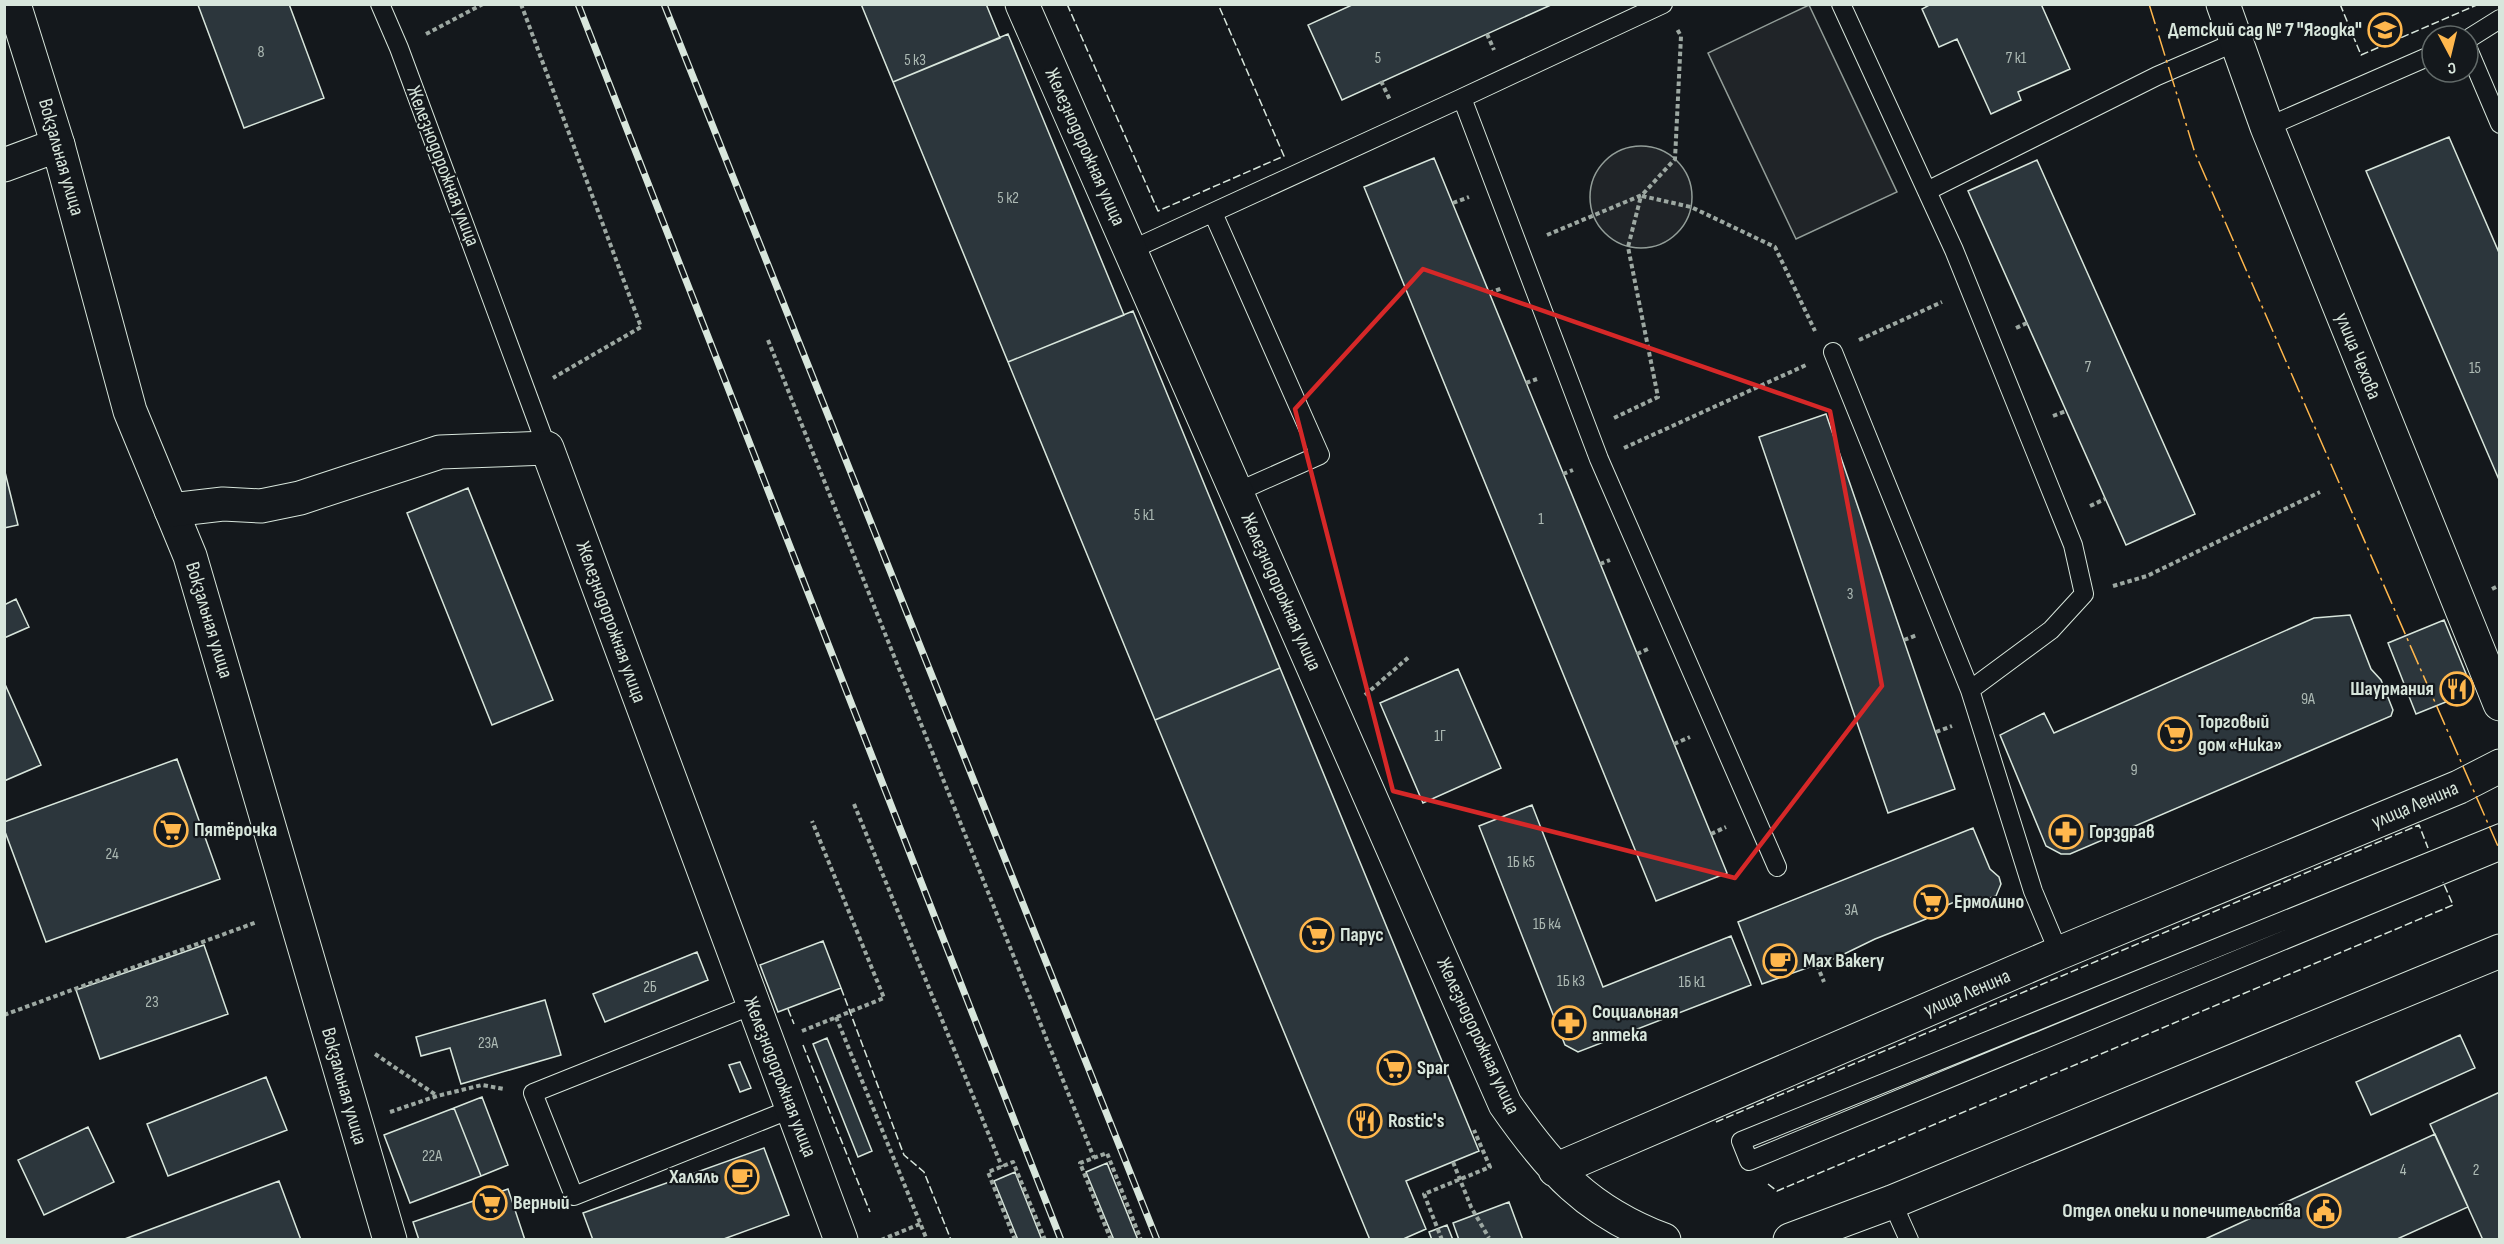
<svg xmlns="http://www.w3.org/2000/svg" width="2504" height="1244" font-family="'Sofia Sans Condensed',sans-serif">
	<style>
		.green { fill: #202428; stroke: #939e99; stroke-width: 1.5 }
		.building { fill: #2c363c; stroke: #d8e6dc; stroke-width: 1.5 }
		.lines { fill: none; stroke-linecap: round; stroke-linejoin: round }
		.service-casing { stroke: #d8e6dc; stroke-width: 20 }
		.minor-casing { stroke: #d8e6dc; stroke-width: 35 }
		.tertiary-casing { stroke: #d8e6dc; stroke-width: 35 }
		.path { stroke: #9da8a2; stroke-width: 4; stroke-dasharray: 4.5 3; stroke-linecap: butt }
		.service { stroke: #14181c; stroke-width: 18 }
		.minor { stroke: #14181c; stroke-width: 33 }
		.tertiary { stroke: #14181c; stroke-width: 33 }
		.rail-casing { stroke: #d8e6dc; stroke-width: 7 }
		.rail { stroke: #14181c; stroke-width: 4.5; stroke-dasharray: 14; stroke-linecap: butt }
		.fence { stroke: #d8e6dc; stroke-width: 1.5; stroke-dasharray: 8 3; stroke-linecap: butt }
		.power { stroke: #ffb74d; stroke-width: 1.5; stroke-dasharray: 21 4.5 3 4.5; stroke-linecap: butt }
		.marked { fill: none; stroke: #d62828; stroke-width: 4.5; stroke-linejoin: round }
		.labels { text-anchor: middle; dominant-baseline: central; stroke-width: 4.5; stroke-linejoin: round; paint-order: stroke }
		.number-label { font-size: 16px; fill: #adbab4 }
		.poi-label { font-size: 20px; font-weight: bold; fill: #d8e6dc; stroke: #14181c; text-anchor: start }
		.street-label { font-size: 20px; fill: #d8e6dc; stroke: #14181c }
	</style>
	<rect width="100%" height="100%" fill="#14181c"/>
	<path class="green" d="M1809,5L1897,192L1796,239L1708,53Z
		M1590 197a51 51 0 1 1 102 0a51 51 0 1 1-102 0Z"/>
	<path class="building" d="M289,4L324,98L244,128L198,5Z
		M861,4H986L1000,38L893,82Z
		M1354,4H1553L1342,100L1308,25Z
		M1931,4H2041L2070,69L2018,92L2021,100L1991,114L1957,39L1939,47L1922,9Z
		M1008,34L1124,315L1008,362L893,82Z
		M2449,137L2500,255V482L2366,171Z
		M1434,158L1727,873L1656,901L1364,187Z
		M2037,160L2195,514L2126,545L1968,191Z
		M1133,311L1280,668L1155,720L1008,362Z
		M1826,414L1955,789L1888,813L1759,437Z
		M4,468L18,525L4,528Z
		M468,488L553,700L492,725L407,513Z
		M16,599L29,627L4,638V605Z
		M2350,615L2371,669L2381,680L2393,710L2391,716L2070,854H2061L2046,846L2000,735L2044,713L2054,733L2314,618Z
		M2444,620L2473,691L2416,714L2388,643Z
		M1280,668L1479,1151L1406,1181L1426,1229L1401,1240H1370L1155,720Z
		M1458,669L1501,768L1423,803L1380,703Z
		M4,682L41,765L4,781Z
		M177,759L220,879L46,942L4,829V822Z
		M1532,805L1603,987L1731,936L1751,985L1578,1052L1565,1045L1479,826Z
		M1973,828L1990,869L1999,877L2001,884L1996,896L1983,900L1977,898L1959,906L1957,901L1925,914L1926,919L1875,939L1838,957L1762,984L1738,922Z
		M823,941L841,988L778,1012L760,965Z
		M204,945L228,1014L100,1059L76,990Z
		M697,952L708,980L605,1022L593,994Z
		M545,1000L561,1055L461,1084L450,1048L421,1056L416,1037Z
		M2460,1035L2475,1068L2371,1115L2356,1082Z
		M827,1038L872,1151L858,1157L813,1044Z
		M740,1062L751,1088L740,1092L729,1065Z
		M266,1077L287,1130L168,1176L147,1124Z
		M2500,1092V1240H2483L2430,1124Z
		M482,1097L508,1165L481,1176L454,1108Z
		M454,1108L481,1176L410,1203L384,1135Z
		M88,1127L114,1182L44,1215L18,1160Z
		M2435,1134L2468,1207L2395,1240H2203Z
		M764,1148L789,1215L721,1240H593L583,1213Z
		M1107,1163L1138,1240H1114L1086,1172Z
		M1015,1172L1042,1240H1018L994,1181Z
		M279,1181L301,1240H122Z
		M508,1189L525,1240H419L413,1222Z
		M1509,1202L1523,1240H1459L1453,1223Z
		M1447,1225L1453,1240H1432L1429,1232Z"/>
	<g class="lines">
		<defs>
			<path id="service" d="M380,4L399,48L547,448
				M1841,4L1954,250L2073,545L2084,594L2051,630L1970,690
				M2468,39L2500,19
				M2468,49L2500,124
				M1462,98L1663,4
				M2267,127L2432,55
				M1927,191L2157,76L2238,41
				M1213,213L1320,455L1237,492
				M1131,250L1462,98L1599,459L1777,867
				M1833,352L1970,690L2033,891L2059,953
				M2500,833L1741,1141L1749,1161L2500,851
				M753,1005L533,1093L574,1196L791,1109
				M1892,1202L1909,1240"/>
			<path id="minor" d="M14,4L58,145
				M2223,4L2267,127L2500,704
				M171,510L190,556L390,1240"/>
			<path id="tertiary" d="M1022,4L1505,1104C1551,1170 1587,1211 1664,1240
				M4,165L58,145L130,411L171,510L223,504L261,506L300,498L440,452L547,448L841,1240
				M1555,1170L2059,953L2459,787L2500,766
				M1790,1240L1892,1202L2500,951"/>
		</defs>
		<use href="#service" class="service-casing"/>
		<use href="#minor" class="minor-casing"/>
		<use href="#tertiary" class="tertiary-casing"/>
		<path class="path" d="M521,4L641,327L553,378
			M426,34L483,4
			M1487,34L1494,50
			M1381,81L1390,100
			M1642,196L1691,207L1775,247L1815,331
			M1453,203L1469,197
			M1547,235L1642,195L1675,159L1681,36L1677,29
			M1489,293L1503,288
			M2016,328L2027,323
			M768,340L1094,1158
			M1859,340L1942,302
			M1526,383L1537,379
			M2053,416L2066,411
			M1614,418L1658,397L1628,247L1641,196
			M1624,448L1806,365
			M1563,474L1573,470
			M2090,506L2105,499
			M1600,564L1610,560
			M2113,586L2147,576L2320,492
			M2492,589L2500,585
			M1904,640L1917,635
			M1637,654L1650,648
			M1365,695L1410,656
			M1936,732L1952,726
			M1674,744L1690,737
			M854,804L1002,1167
			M1711,834L1726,827
			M1817,965L1824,982
			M4,1015L257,922
			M836,1017L927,1240
			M802,1031L884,998L812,821
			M375,1054L436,1095
			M390,1112L437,1096L482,1085L504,1089
			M1453,1162L1471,1207L1489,1238
			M881,1240L920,1224
			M1015,1240L988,1172L1013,1162L1045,1240
			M1111,1240L1080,1163L1107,1153L1141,1240
			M1442,1240L1424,1194L1490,1167L1474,1130"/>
		<use href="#service" class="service"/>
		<use href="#minor" class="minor"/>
		<use href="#tertiary" class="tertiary"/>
		<defs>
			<path id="rail" d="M578,4L1061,1240
				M664,4L1157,1240"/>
		</defs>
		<use href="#rail" class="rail-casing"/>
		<use href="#rail" class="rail"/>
		<path class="fence" d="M1067,4L1158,211L1284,156L1218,4
			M2340,4L2361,55L2479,4
			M841,988L904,1155L924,1172L951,1240
			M788,1009L794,1024
			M803,1045L870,1212
			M1716,1122L2419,825L2428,848
			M1768,1184L1777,1191L2453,905L2443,882"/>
		<path class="power" d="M2149,4L2195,153L2500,851"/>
	</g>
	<path class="marked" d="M1423,269L1830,411L1882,686L1735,878L1393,791L1295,409Z"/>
	<defs>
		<symbol id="school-ring" viewBox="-11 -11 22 22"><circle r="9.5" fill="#14181c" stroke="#ffb74d" stroke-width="1.5"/><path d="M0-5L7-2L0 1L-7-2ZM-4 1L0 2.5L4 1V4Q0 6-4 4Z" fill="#ffb74d"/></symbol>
		<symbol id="restaurant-ring" viewBox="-11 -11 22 22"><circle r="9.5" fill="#14181c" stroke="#ffb74d" stroke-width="1.5"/><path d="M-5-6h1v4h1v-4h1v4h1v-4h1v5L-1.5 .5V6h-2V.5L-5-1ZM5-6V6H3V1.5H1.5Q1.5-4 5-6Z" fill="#ffb74d"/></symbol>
		<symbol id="supermarket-ring" viewBox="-11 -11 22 22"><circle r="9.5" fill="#14181c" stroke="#ffb74d" stroke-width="1.5"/><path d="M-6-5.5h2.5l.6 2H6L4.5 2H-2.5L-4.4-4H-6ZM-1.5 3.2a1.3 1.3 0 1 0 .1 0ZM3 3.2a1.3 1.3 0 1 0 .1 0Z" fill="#ffb74d"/></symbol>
		<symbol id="pharmacy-ring" viewBox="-11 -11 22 22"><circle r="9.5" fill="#14181c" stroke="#ffb74d" stroke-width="1.5"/><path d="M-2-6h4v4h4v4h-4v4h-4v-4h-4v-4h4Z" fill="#ffb74d"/></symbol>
		<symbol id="cafe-ring" viewBox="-11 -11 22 22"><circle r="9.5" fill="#14181c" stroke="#ffb74d" stroke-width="1.5"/><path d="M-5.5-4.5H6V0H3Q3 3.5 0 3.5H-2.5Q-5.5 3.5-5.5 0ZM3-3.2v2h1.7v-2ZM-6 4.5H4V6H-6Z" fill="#ffb74d"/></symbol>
		<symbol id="civic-ring" viewBox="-11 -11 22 22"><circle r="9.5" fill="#14181c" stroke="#ffb74d" stroke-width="1.5"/><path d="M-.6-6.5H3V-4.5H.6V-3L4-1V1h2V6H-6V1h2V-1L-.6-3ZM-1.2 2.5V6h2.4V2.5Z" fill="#ffb74d"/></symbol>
	</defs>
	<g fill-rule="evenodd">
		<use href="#school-ring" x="2366" y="11" width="38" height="38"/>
		<use href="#restaurant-ring" x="2438" y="670" width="38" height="38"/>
		<use href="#supermarket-ring" x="2156" y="715" width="38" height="38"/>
		<use href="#supermarket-ring" x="152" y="811" width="38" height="38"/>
		<use href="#pharmacy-ring" x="2047" y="813" width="38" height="38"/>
		<use href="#supermarket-ring" x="1912" y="883" width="38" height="38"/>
		<use href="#supermarket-ring" x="1298" y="916" width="38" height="38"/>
		<use href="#cafe-ring" x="1761" y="942" width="38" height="38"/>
		<use href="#pharmacy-ring" x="1550" y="1004" width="38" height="38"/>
		<use href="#supermarket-ring" x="1375" y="1049" width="38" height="38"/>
		<use href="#restaurant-ring" x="1346" y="1102" width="38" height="38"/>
		<use href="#cafe-ring" x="723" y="1158" width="38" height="38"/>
		<use href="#supermarket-ring" x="471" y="1184" width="38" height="38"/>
		<use href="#civic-ring" x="2305" y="1192" width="38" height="38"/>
	</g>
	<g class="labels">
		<g class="number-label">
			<text x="261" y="52">8</text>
			<text x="1378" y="58">5</text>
			<text x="2016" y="58">7 к1</text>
			<text x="915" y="60">5 к3</text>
			<text x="1008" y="198">5 к2</text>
			<text x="2088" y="367">7</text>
			<text x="2475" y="368">15</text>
			<text x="1144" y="515">5 к1</text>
			<text x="1541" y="519">1</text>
			<text x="1850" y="594">3</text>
			<text x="2308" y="699">9А</text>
			<text x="1440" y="736">1Г</text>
			<text x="2134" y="770">9</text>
			<text x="112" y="854">24</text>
			<text x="1521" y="862">1Б к5</text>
			<text x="1851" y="910">3А</text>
			<text x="1547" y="924">1Б к4</text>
			<text x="1571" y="981">1Б к3</text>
			<text x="1692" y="982">1Б к1</text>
			<text x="650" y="987">2Б</text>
			<text x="152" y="1002">23</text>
			<text x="488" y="1043">23А</text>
			<text x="432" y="1156">22А</text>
			<text x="2403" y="1170">4</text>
			<text x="2476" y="1170">2</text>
		</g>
		<g class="poi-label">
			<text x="2362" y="30" text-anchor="end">Детский сад № 7 "Ягодка"</text>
			<text x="2434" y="689" text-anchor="end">Шаурмания</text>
			<text x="2198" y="722">Торговый<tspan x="2198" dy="23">дом «Ника»</tspan></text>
			<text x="194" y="830">Пятёрочка</text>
			<text x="2089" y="832">Горздрав</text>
			<text x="1954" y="902">Ермолино</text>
			<text x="1340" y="935">Парус</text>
			<text x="1803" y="961">Max Bakery</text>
			<text x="1592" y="1012">Социальная<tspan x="1592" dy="23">аптека</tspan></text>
			<text x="1417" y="1068">Spar</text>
			<text x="1388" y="1121">Rostic's</text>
			<text x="719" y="1177" text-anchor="end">Халяль</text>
			<text x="513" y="1203">Верный</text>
			<text x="2301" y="1211" text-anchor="end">Отдел опеки и попечительства</text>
		</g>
		<g class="street-label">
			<text transform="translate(1085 147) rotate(66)">Железнодорожная улица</text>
			<text transform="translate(61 157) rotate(74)">Вокзальная улица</text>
			<text transform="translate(443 166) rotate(69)">Железнодорожная улица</text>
			<text transform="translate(2358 356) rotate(68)">улица Чехова</text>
			<text transform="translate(1281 592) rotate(66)">Железнодорожная улица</text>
			<text transform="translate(209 620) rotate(73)">Вокзальная улица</text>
			<text transform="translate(611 622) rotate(70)">Железнодорожная улица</text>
			<text transform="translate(2415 805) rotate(-23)">улица Ленина</text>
			<text transform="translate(1967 993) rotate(-23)">улица Ленина</text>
			<text transform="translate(1478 1036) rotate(65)">Железнодорожная улица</text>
			<text transform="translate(780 1077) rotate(69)">Железнодорожная улица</text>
			<text transform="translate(344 1086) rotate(74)">Вокзальная улица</text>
		</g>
	</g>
	<rect width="2504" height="1244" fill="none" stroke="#d8e6dc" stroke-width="12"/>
	<g transform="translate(2450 54) rotate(173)"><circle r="28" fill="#14181c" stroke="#626a69" stroke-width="1.5"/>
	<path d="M0-4.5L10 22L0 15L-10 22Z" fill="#ffb74d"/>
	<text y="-9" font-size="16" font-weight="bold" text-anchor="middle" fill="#d8e6dc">С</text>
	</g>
</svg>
